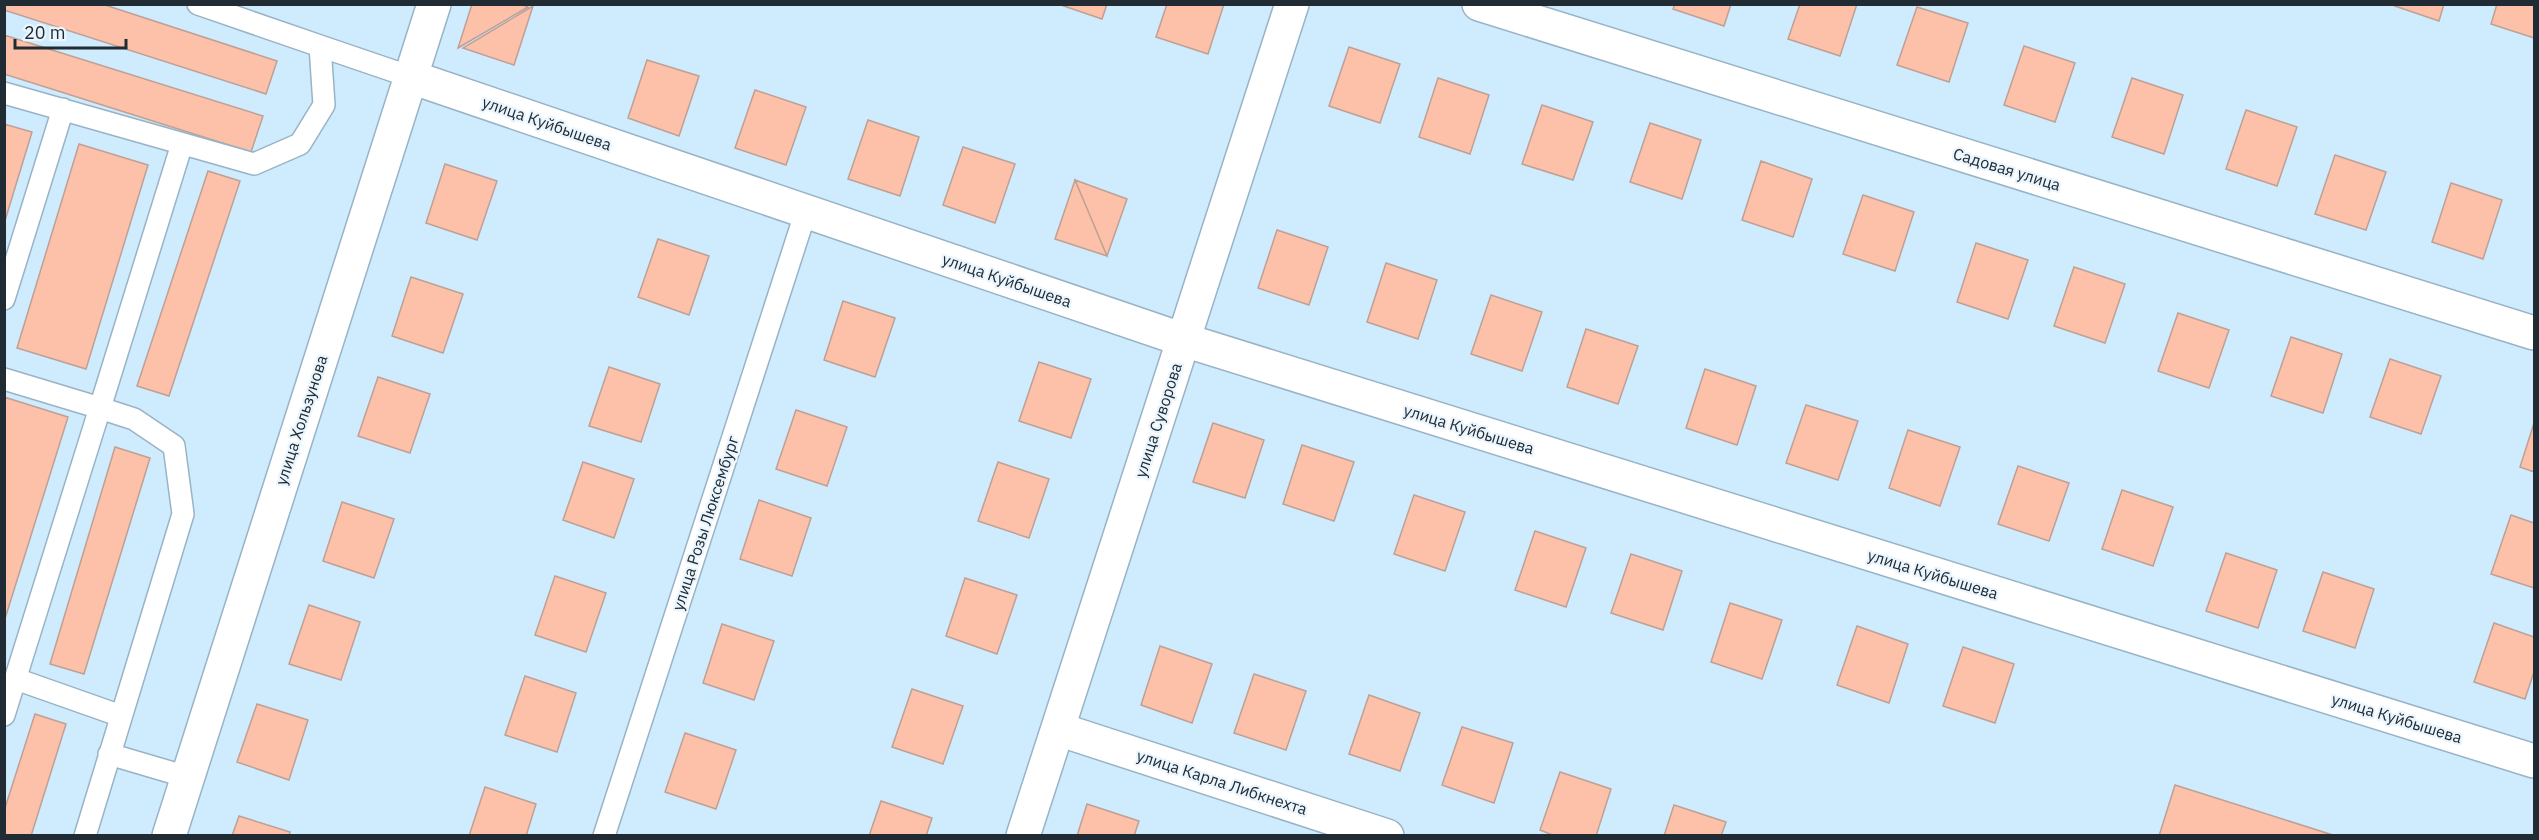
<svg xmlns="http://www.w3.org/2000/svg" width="2539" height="840" font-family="'IBM Plex Sans',sans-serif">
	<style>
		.building { fill: #fdc0a9; stroke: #bea095; stroke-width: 1.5 }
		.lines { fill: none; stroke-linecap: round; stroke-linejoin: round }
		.service-casing { stroke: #99b3c6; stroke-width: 24 }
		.minor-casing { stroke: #99b3c6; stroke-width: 36 }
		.service { stroke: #fff; stroke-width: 21 }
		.minor { stroke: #fff; stroke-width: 33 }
		.labels { text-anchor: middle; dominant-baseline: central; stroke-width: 4.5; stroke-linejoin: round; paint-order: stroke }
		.street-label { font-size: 16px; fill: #212b33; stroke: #eaf5fd }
	</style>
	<rect width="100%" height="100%" fill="#cfebfe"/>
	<path class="building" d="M4,4H102L277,61L266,94L4,10Z
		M472,4H521L528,7L458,48Z
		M1058,4H1107L1102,19Z
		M1167,4H1224L1208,54L1156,37Z
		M1675,4H1731L1724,26L1673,9Z
		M1800,4H1857L1840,56L1788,39Z
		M2389,4H2444L2439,21Z
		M2497,4H2534V38L2491,24Z
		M533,6L514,65L463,48Z
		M1917,7L1968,23L1949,82L1897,65Z
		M4,35L263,116L251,152L4,74Z
		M2024,46L2075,63L2055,122L2004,105Z
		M1349,47L1400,64L1380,123L1329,106Z
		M647,60L699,76L679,136L628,118Z
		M1438,78L1489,95L1470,154L1419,137Z
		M2132,78L2183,95L2164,154L2112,137Z
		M755,90L806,107L786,165L735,148Z
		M1542,105L1593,122L1573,180L1522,164Z
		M2246,110L2297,127L2277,186L2226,169Z
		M868,120L919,137L900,196L848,179Z
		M1650,123L1701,140L1682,199L1630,182Z
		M4,124L32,132L4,224Z
		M79,144L148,165L86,369L17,348Z
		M963,147L1015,164L995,223L943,205Z
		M2335,155L2386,172L2366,230L2315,214Z
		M1761,161L1812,179L1793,237L1742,220Z
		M445,164L497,181L477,240L426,223Z
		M208,171L240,181L169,396L137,386Z
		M1075,180L1127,199L1107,256Z
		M1075,180L1107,256L1055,239Z
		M2451,183L2502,200L2483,259L2432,242Z
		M1863,195L1914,212L1895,271L1843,254Z
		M1277,230L1328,247L1309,305L1258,288Z
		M658,239L709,256L689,315L638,297Z
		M1976,243L2028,260L2008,319L1957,302Z
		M1386,263L1437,280L1418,339L1367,322Z
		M2074,267L2125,284L2105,343L2054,326Z
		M411,277L463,294L443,353L392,336Z
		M1491,295L1542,312L1522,371L1471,354Z
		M843,301L895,318L875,377L824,360Z
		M2178,313L2229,330L2209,388L2158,371Z
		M1586,329L1638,346L1618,404L1567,387Z
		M2291,337L2342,354L2323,413L2271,396Z
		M2390,359L2441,376L2421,434L2370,417Z
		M1039,362L1091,379L1071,438L1019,421Z
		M609,367L660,384L641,442L589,426Z
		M1705,369L1756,386L1737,445L1686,428Z
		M378,377L430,394L410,453L358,436Z
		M4,397L68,417L4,622Z
		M1806,405L1858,421L1838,480L1786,463Z
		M796,410L847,427L827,486L776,469Z
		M1213,423L1264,440L1245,498L1193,482Z
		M2534,423V472L2520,467Z
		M1908,430L1960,447L1940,506L1889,488Z
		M1302,445L1354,462L1334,521L1283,504Z
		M115,447L150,458L84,674L50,664Z
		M583,462L634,479L614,538L563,520Z
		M998,462L1049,479L1029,538L978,521Z
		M2018,466L2069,483L2049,541L1998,524Z
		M2122,490L2173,507L2153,566L2102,549Z
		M1414,495L1465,512L1445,571L1394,554Z
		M759,500L811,518L792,576L740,559Z
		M342,502L394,519L374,578L323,561Z
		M2511,515L2534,523V588L2491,574Z
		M1535,531L1586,548L1566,607L1515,590Z
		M2226,553L2277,570L2258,628L2206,611Z
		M1631,554L1682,571L1663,630L1611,613Z
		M2323,572L2374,589L2355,648L2303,631Z
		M555,576L606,593L586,652L535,635Z
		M965,578L1017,595L997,654L946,636Z
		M1730,603L1782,620L1762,679L1711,662Z
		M309,605L360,622L341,680L289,664Z
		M2494,623L2534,637V672L2525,699L2474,682Z
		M722,624L774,641L754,700L703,683Z
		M1857,626L1908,644L1889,703L1837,685Z
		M1160,646L1212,664L1192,723L1141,705Z
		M1963,647L2014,664L1995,723L1943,706Z
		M1254,674L1306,691L1286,750L1234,733Z
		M525,676L576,693L557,752L505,735Z
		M912,689L963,706L943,764L892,747Z
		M1369,695L1420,713L1400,771L1349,754Z
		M257,704L308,720L289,780L237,762Z
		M35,714L66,724L31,836H4V811Z
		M1462,727L1513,743L1494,803L1442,785Z
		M685,733L736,750L716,809L665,792Z
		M1560,772L1611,789L1596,836H1555L1540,830Z
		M2175,785L2336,836H2159Z
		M485,787L536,804L526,836H469Z
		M881,801L932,818L926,836H869Z
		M1087,804L1139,821L1134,836H1077Z
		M1674,805L1726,822L1721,836H1664Z
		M239,816L290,832L289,836H232Z"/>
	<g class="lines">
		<defs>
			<path id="service" d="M320,46L411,77
				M4,93L254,164L300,144L324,105L320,46L198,4
				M4,299L63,109
				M4,379L100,408L182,144
				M16,679L121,716
				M4,715L100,408L134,419L174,446L183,514L85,836
				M109,754L187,777
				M604,836L806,211"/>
			<path id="minor" d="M1479,4L2534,333
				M411,77L1184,340L2534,761
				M1058,729L1387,836
				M169,836L434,4
				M1023,836L1292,4"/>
		</defs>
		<use href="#service" class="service-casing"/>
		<use href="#minor" class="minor-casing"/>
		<use href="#service" class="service"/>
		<use href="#minor" class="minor"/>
	</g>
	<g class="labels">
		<g class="street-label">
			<text transform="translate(547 123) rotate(19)">улица Куйбышева</text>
			<text transform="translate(2007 169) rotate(17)">Садовая улица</text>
			<text transform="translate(1007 280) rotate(19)">улица Куйбышева</text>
			<text transform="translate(301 420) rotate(-72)">улица Хользунова</text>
			<text transform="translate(1158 420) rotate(-72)">улица Суворова</text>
			<text transform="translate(1469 429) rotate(17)">улица Куйбышева</text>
			<text transform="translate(705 523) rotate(-72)">улица Розы Люксембург</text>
			<text transform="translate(1933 574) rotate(17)">улица Куйбышева</text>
			<text transform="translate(2397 718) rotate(17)">улица Куйбышева</text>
			<text transform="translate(1222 782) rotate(18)">улица Карла Либкнехта</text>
		</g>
	</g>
	<rect width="2539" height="840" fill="none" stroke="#212b33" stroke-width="12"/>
	<path d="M15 39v9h111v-9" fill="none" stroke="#212b33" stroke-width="3"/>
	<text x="24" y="39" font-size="18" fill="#212b33" stroke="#eaf5fd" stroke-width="4.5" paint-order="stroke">20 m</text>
</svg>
